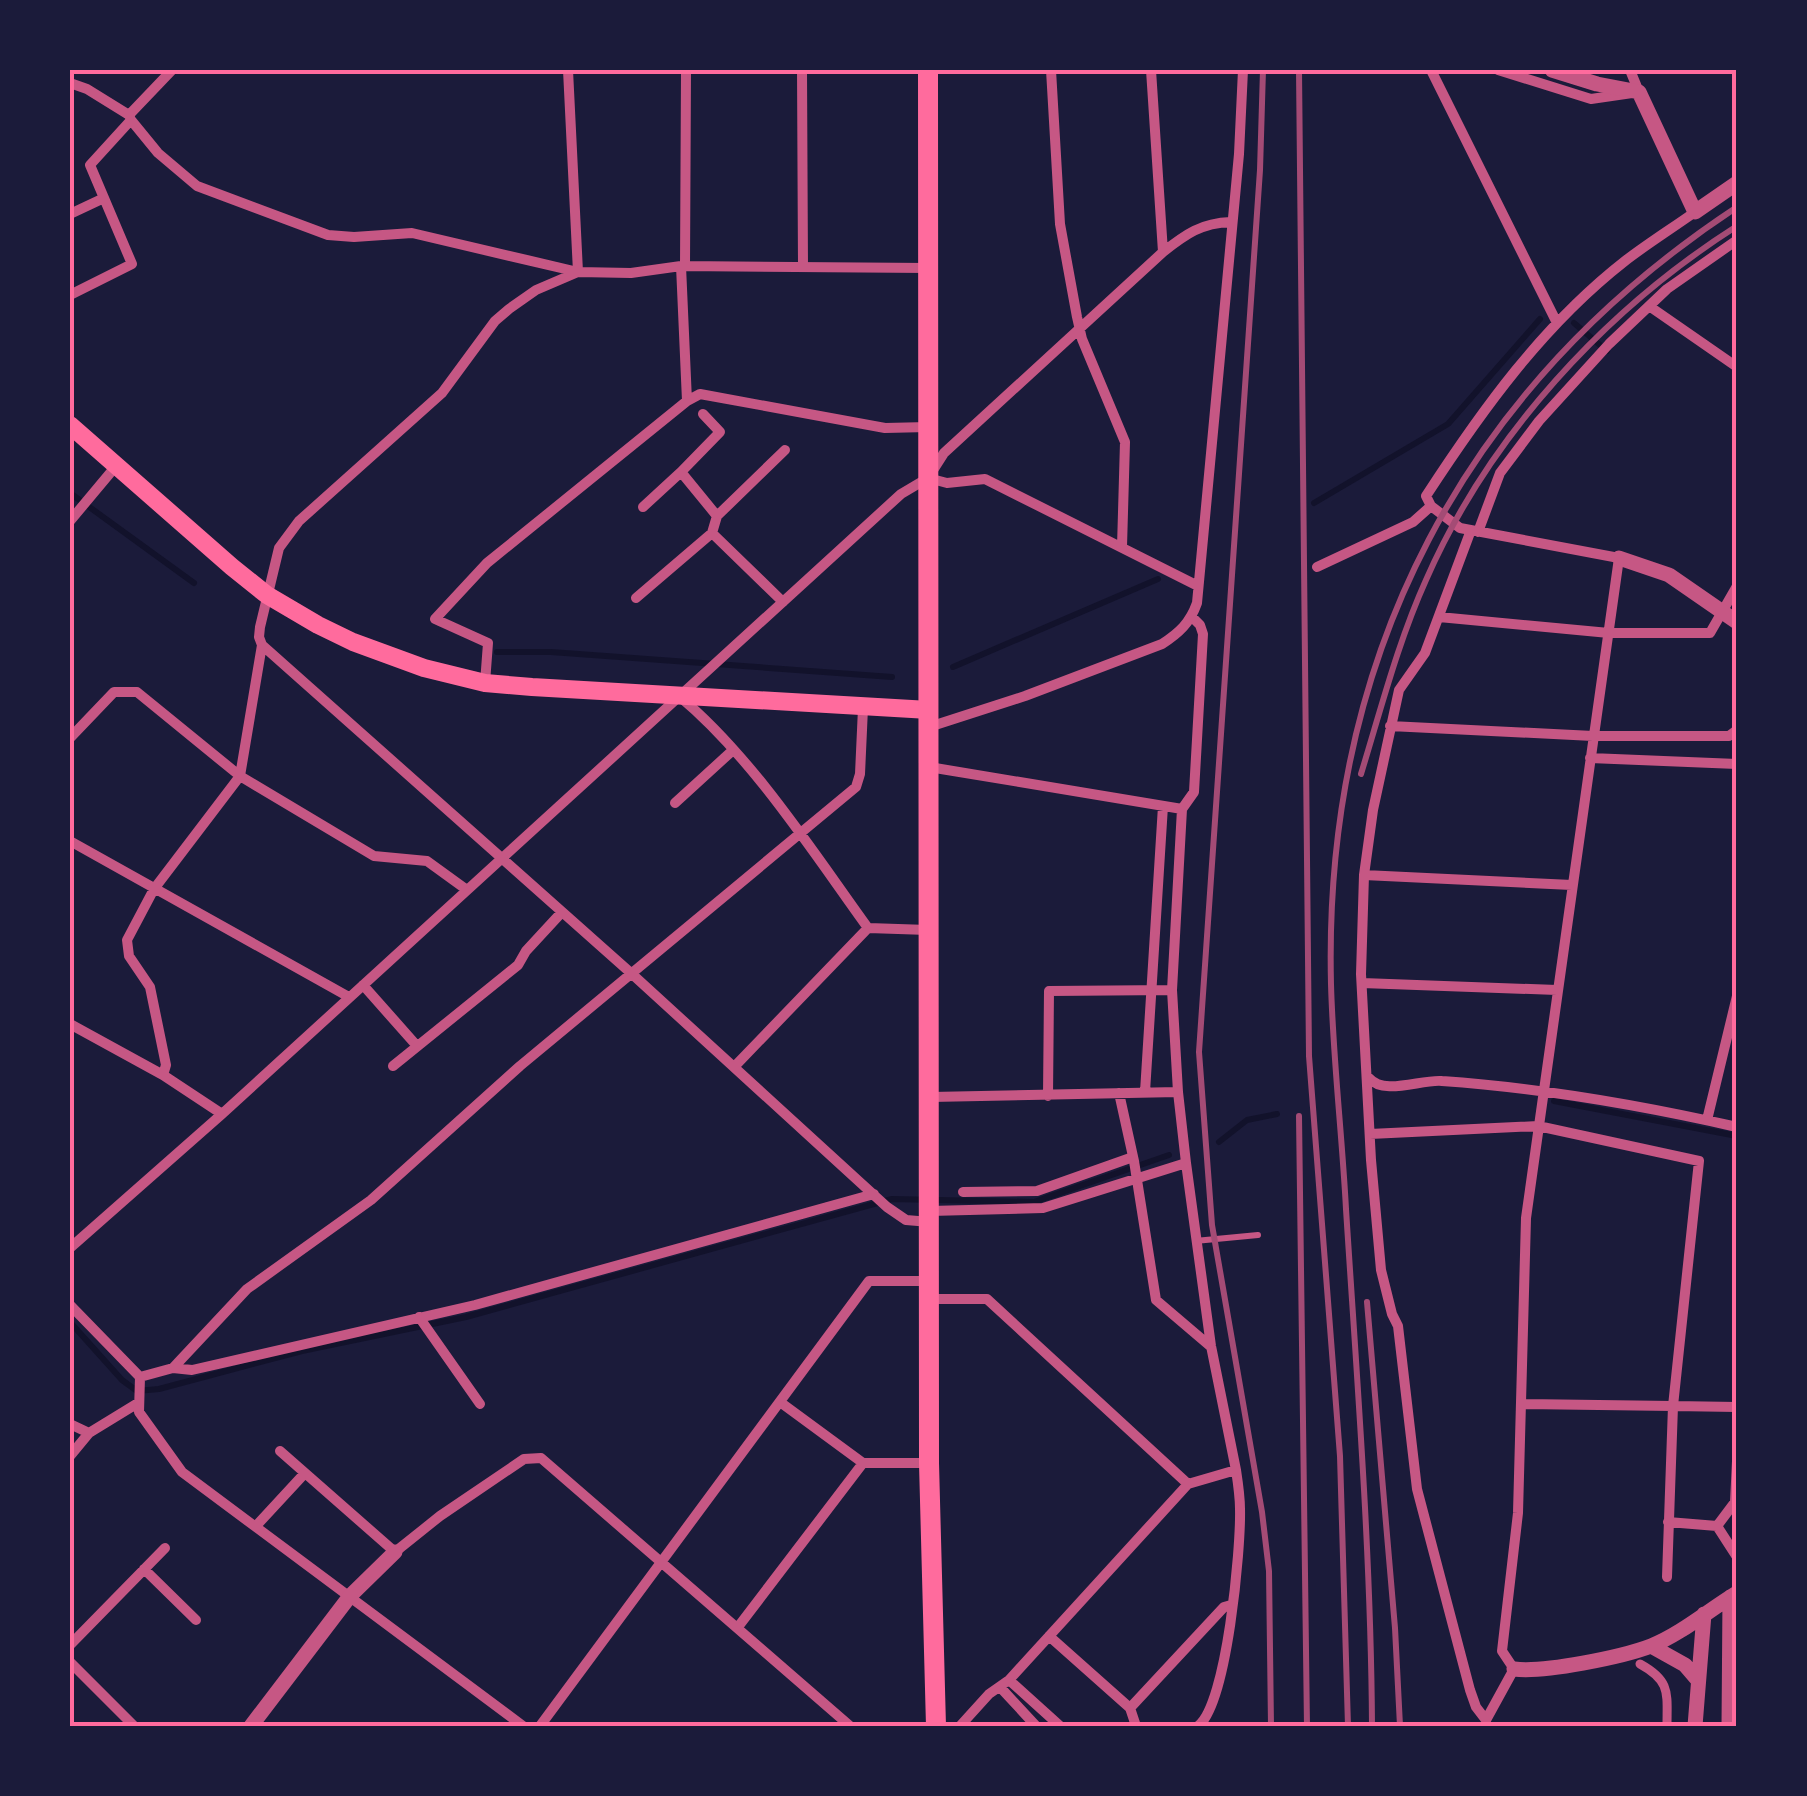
<svg xmlns="http://www.w3.org/2000/svg" width="1807" height="1796" font-family="'Archivo Narrow',sans-serif">
	<style>
		.lines { fill: none; stroke-linecap: round; stroke-linejoin: round }
		.stream { stroke: #12122b; stroke-width: 6 }
		.service { stroke: #c65784; stroke-width: 6 }
		.pedestrian { stroke: #c65784; stroke-width: 9 }
		.minor { stroke: #c65784; stroke-width: 10 }
		.tertiary { stroke: #c65784; stroke-width: 15 }
		.secondary { stroke: #ff6b9d; stroke-width: 18 }
		.trunk { stroke: #ff6b9d; stroke-width: 20 }
		.rail { stroke: #a44b75; stroke-width: 6 }
		.neatline { fill: none; stroke: #ff6b9d; stroke-width: 4 }
	</style>
	<rect width="100%" height="100%" fill="#1b1b3a"/>
	<g class="lines">
		<path class="stream" d="M1574,323L1607,351
			M70,493L194,583
			M1314,503L1448,424L1540,319
			M497,652H551L892,677
			M953,667L1158,579
			M1554,1101L1737,1136
			M1219,1142L1247,1120L1277,1114
			M70,1322L122,1380L137,1391L159,1389L302,1351L466,1317L892,1199L1034,1202L1169,1155"/>
		<path class="service" d="M1195,1241L1258,1235"/>
		<path class="pedestrian" d="M1640,1664C1671,1681 1667,1693 1667,1726"/>
		<path class="minor" d="M568,70L578,272
			M802,70L803,266
			M1051,70L1060,224L1077,317L1082,339L1125,442L1122,547
			M1151,70L1163,252
			M1431,70L1557,323
			M1498,70L1591,99L1639,92L1630,70
			M70,83L87,89L129,115
			M131,120L158,153L197,186L328,235L354,237L412,233L578,272L631,273L681,266L928,268
			M70,214L104,198
			M681,266L687,401L700,394L885,428L928,427
			M685,266L686,70
			M70,295L132,264L90,165L131,120L129,115L172,70
			M1649,306L1737,367
			M703,414L720,432L681,472L717,516L712,533L783,602
			M928,478L947,483L985,479L1198,586
			M643,507L681,472
			M717,516L785,450
			M70,521L116,466
			M1471,530L1425,653L1399,690L1373,810L1364,875L1361,974L1371,1160L1381,1270L1392,1314L1398,1326L1417,1489L1470,1690L1476,1707L1486,1720L1514,1669L1502,1651L1518,1513L1526,1218L1619,558L1460,528L1431,506L1426,496C1482,410 1543,325 1625,261C1647,244 1671,229 1695,212
			M1478,532L1500,473L1539,421L1609,344L1667,289L1737,240
			M1317,567L1413,522L1431,506
			M636,598L712,533
			M1439,617L1609,633H1710L1737,586
			M262,645L632,974L887,1207L906,1220L930,1222
			M485,683L488,643L435,619L487,563L687,401
			M680,697C752,757 813,852 868,928
			M1390,726L1593,736H1729L1737,730
			M929,727L1025,696L1162,644C1179,633 1190,623 1197,603L1239,154L1243,70
			M70,738L114,692H137L240,776L374,856L427,861L467,890
			M1590,758L1737,764
			M929,767L1182,809L1194,792L1203,634L1200,625L1192,617
			M675,803L732,751
			M70,841L349,997
			M1364,875L1572,885
			M1362,983L1557,990
			M363,985L417,1046
			M70,1024L163,1075L222,1114
			M393,1066L518,965L526,951L562,912
			M735,1066L868,928L928,930
			M163,1075L166,1065L150,987L129,956L127,940L154,889L240,776L262,645L259,637L260,627L279,548L299,521L442,393L495,321L509,309L536,290L578,272
			M1369,1078C1384,1096 1421,1079 1442,1081C1542,1088 1640,1105 1737,1127
			M1145,1092L1163,806
			M1178,1092L1172,990L1182,809
			M1119,1093L1134,1161L1156,1300L1210,1346
			M1048,1096L1049,991L1172,990
			M1707,1120L1737,996
			M1370,1134L1538,1126L1699,1161L1673,1406L1737,1407
			M1186,1163L1211,1346L1236,1470L1188,1484
			M963,1192L1037,1191L1133,1157
			M930,1211L1043,1208L1186,1163L1178,1092L931,1097
			M70,1248L222,1114L901,494L928,478L944,453L1163,252C1186,234 1201,223 1231,222
			M930,1299H987L1188,1484L1009,1680L989,1694L960,1726
			M70,1305L140,1377
			M419,1317L480,1404
			M173,1368L247,1289L371,1200L520,1066L856,787L860,774L863,708
			M140,1377L173,1368L192,1370L475,1305L874,1194
			M140,1377L139,1412L182,1472L523,1726
			M780,1402L863,1463
			M1521,1404L1673,1406L1667,1577
			M70,1424L89,1433
			M280,1451L395,1552L440,1516L524,1459L541,1458L850,1726
			M70,1456L89,1433L138,1403
			M1737,1461L1735,1502L1717,1526L1737,1557
			M1668,1522L1717,1526
			M256,1526L305,1473
			M144,1569L196,1620
			M738,1627L863,1463H929
			M1049,1636L1130,1708L1136,1726
			M70,1645L165,1548
			M70,1662L134,1726
			M1009,1680L1060,1726
			M1000,1687L1036,1726
			M1130,1708L1224,1607L1231,1605
			M540,1726L869,1281H929
			M1198,1726C1227,1705 1241,1548 1240,1509C1240,1496 1238,1483 1236,1470"/>
		<path class="tertiary" d="M1552,70L1597,84L1639,92L1695,212L1737,183
			M1619,558L1669,575L1737,622
			M1651,1646L1685,1665L1697,1679
			M1514,1669C1544,1673 1622,1657 1651,1646C1681,1634 1709,1610 1737,1593
			M251,1726L350,1596L395,1552
			M1695,1726L1704,1614
			M1729,1726L1730,1597"/>
		<path class="secondary" d="M70,425L232,567L267,595L318,625L353,642L424,668L485,683L532,687L929,710"/>
		<path class="trunk" d="M928,70L929,1463L936,1726"/>
		<path class="rail" d="M1263,70L1260,170L1199,1052L1212,1225L1262,1512L1269,1571L1271,1726
			M1299,70L1309,1056L1340,1456L1348,1726
			M1361,774C1381,709 1398,642 1426,580C1489,436 1605,310 1737,226
			M1299,1116L1307,1726
			M1367,1302L1395,1628L1400,1726
			M1372,1726C1371,1553 1357,1381 1346,1209C1342,1134 1333,1059 1331,984C1323,656 1464,387 1737,207"/>
	</g>
	<rect width="1807" height="1796" fill="none" stroke="#1b1b3a" stroke-width="145"/>
	<rect x="72" y="72" width="1662" height="1652" class="neatline"/>
</svg>
